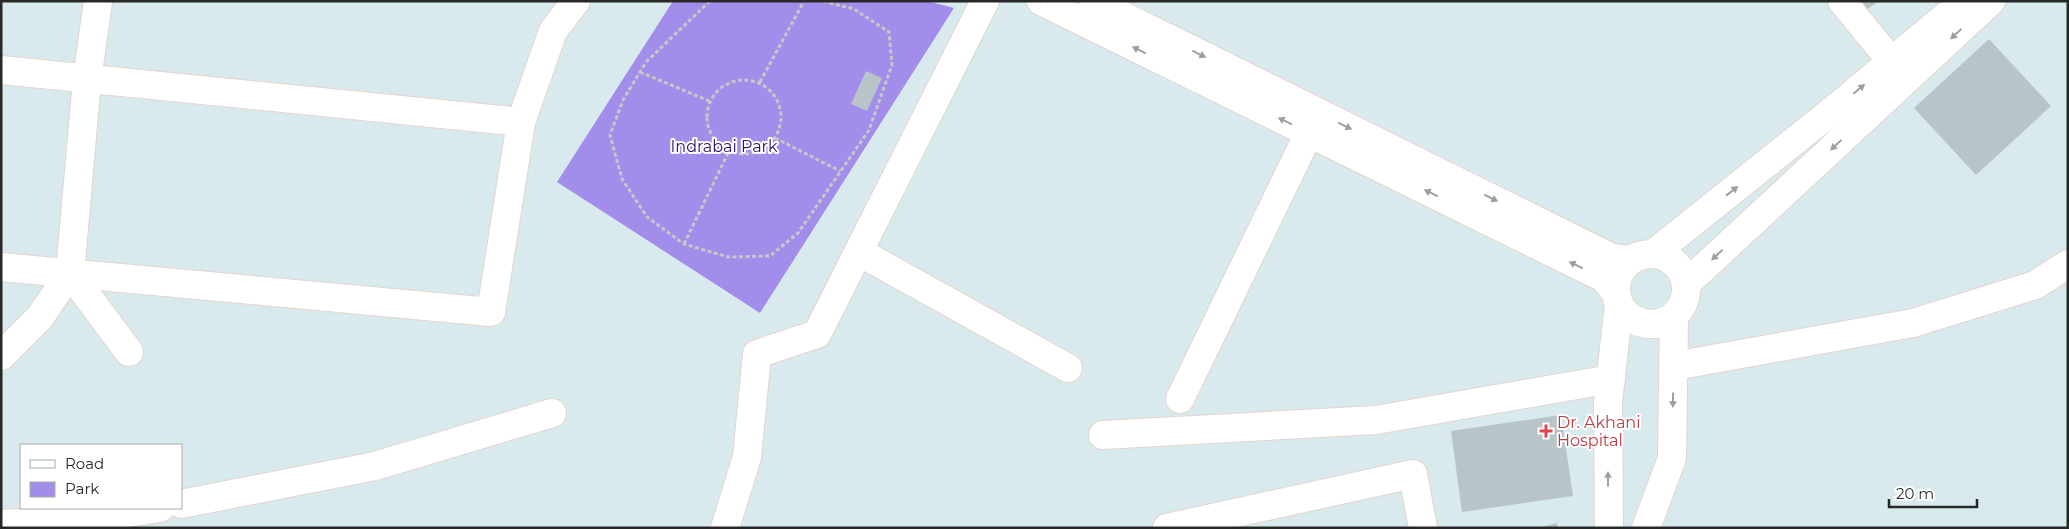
<svg xmlns="http://www.w3.org/2000/svg" width="2069" height="529" font-family="Montserrat,sans-serif">
	<style>
		.green { fill: #a28dea }
		.building { fill: #b8c4c8 }
		.lines { fill: none; stroke-linecap: round; stroke-linejoin: round }
		.street-casing { stroke: #e3d5cd; stroke-width: 30 }
		.secondary-casing { stroke: #e3d5cd; stroke-width: 30 }
		.path { stroke: #c7c7c7; stroke-width: 3; stroke-dasharray: 4 2.5; stroke-linecap: butt }
		.street { stroke: #fff; stroke-width: 28 }
		.secondary { stroke: #fff; stroke-width: 28 }
		.oneway { fill: #9e9e9e }
		.health-dot { fill: #e0444e; stroke: #fff; stroke-width: 2 }
		.labels { text-anchor: middle; dominant-baseline: central; stroke-width: 4; stroke-linejoin: round; paint-order: stroke }
		.park-label { font-size: 16px; fill: #31116c; stroke: #fff }
		.health-label { font-size: 16px; fill: #be3a42; stroke: #fff; text-anchor: start }
	</style>
	<rect width="100%" height="100%" fill="#d8eaed"/>
	<path class="green" d="M673,1H927L954,8L760,313L557,182Z"/>
	<path class="building" d="M1845,1H1879L1856,17Z
		M1989,39L2051,106L1976,175L1914,108Z
		M866,71L882,78L867,111L851,104Z
		M1561,415L1573,496L1462,512L1451,431Z
		M1557,523L1558,528H1541V527Z"/>
	<g class="lines">
		<defs>
			<path id="street" d="M1842,1L1892,62
				M1,70L521,122
				M859,252L1068,368
				M1,267L491,312L521,122L553,31L576,1
				M70,273L129,352
				M1,356L40,317L70,273L87,80L98,1
				M1674,366L1913,323L2035,285L2068,264
				M1180,399L1309,133
				M1103,435L1376,420L1611,379
				M181,504L375,466L552,413
				M1,524L86,519L160,508
				M725,528L747,457L757,354L817,334L985,1
				M1167,528L1413,474L1423,528"/>
			<path id="secondary" d="M1041,1L1604,278L1615,292
				M1093,1L1612,258L1630,260
				M1616 289a35 35 0 1 1 70 0a35 35 0 1 1-70 0Z
				M1653,254L1837,107L1964,1
				M1686,284L1991,1
				M1609,528L1608,402L1619,304
				M1646,528L1672,458L1674,317"/>
		</defs>
		<use href="#street" class="street-casing"/>
		<use href="#secondary" class="secondary-casing"/>
		<path class="path" d="M710,1L646,62L623,100L610,135L622,179L647,217L684,244L728,257L770,256L798,233L869,130L892,65L889,32L854,9L822,1
			M640,72L709,101
			M707 117a37 37 0 1 1 74 0a37 37 0 1 1-74 0Z
			M760,82L804,1
			M775,138L840,171
			M684,244L729,151"/>
		<use href="#street" class="street"/>
		<use href="#secondary" class="secondary"/>
	</g>
	<defs><path id="oneway-solid" d="M-6-.8H1V-3.2L6.5 0L1 3.2V.8H-6Z" transform="scale(1.25)"/></defs>
	<g class="oneway">
		<use href="#oneway-solid" transform="translate(1956 34) rotate(137)"/>
		<use href="#oneway-solid" transform="translate(1139 50) rotate(-154)"/>
		<use href="#oneway-solid" transform="translate(1199 54) rotate(26)"/>
		<use href="#oneway-solid" transform="translate(1859 89) rotate(-40)"/>
		<use href="#oneway-solid" transform="translate(1285 121) rotate(-154)"/>
		<use href="#oneway-solid" transform="translate(1345 126) rotate(26)"/>
		<use href="#oneway-solid" transform="translate(1836 145) rotate(137)"/>
		<use href="#oneway-solid" transform="translate(1732 191) rotate(-38)"/>
		<use href="#oneway-solid" transform="translate(1431 193) rotate(-154)"/>
		<use href="#oneway-solid" transform="translate(1491 198) rotate(26)"/>
		<use href="#oneway-solid" transform="translate(1717 255) rotate(137)"/>
		<use href="#oneway-solid" transform="translate(1576 265) rotate(-154)"/>
		<use href="#oneway-solid" transform="translate(1673 400) rotate(91)"/>
		<use href="#oneway-solid" transform="translate(1608 479) rotate(-90)"/>
	</g>
	<path class="health-dot" d="M1543.5 423.5h5v5h5v5h-5v5h-5v-5h-5v-5h5z"/>
	<g class="labels">
		<g class="park-label">
			<text x="724" y="146">Indrabai Park</text>
		</g>
		<g class="health-label">
			<text x="1557" y="422">Dr. Akhani<tspan x="1557" dy="18">Hospital</tspan></text>
		</g>
	</g>
	<rect width="2069" height="529" fill="none" stroke="#282828" stroke-width="5"/>
	<rect x="20" y="444" width="162" height="65" fill="#ffffff" stroke="#a9a9a9"/>
	<rect x="30" y="460" width="25" height="8" fill="#ffffff" stroke="#a9a9a9"/>
	<text x="65" y="469" font-size="15" fill="#282828">Road</text>
	<rect x="30" y="482" width="25" height="15" fill="#a28dea" stroke="#a9a9a9"/>
	<text x="65" y="494" font-size="15" fill="#282828">Park</text>
	<path d="M1889 499v8h88v-8" fill="none" stroke="#282828" stroke-width="2.5"/>
	<text x="1896" y="499" font-size="15" fill="#282828" stroke="#ffffff" stroke-width="4" paint-order="stroke">20 m</text>
</svg>
